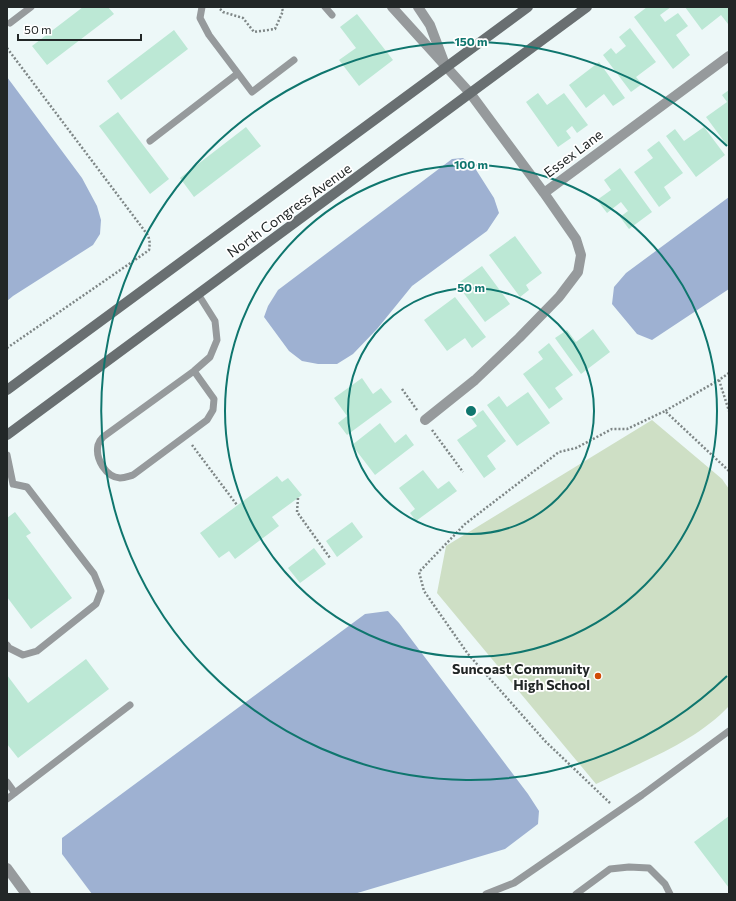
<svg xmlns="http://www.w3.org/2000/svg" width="736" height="901" font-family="Commissioner,sans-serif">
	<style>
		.green { fill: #cedfc5 }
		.water { fill: #9eb1d2 }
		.building { fill: #bce8d5 }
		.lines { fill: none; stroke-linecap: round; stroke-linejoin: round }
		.path { stroke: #7e8686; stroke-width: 2.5; stroke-dasharray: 2 2; stroke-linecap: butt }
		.lane { stroke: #969a9c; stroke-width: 7 }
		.street { stroke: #969a9c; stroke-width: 10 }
		.secondary { stroke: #696f71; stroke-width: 10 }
		.ring { fill: none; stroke: #0f766e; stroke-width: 2 }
		.poi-dot { fill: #d04b05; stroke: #fff; stroke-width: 1.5 }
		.labels { text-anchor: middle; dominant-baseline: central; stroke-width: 3.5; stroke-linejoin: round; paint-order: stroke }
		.street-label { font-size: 14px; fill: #222727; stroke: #fff }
		.poi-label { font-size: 14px; font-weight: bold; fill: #222727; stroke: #fff; text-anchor: end }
		.centre { fill: #0f766e; stroke: #fff; stroke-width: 2 }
		.ring-label { font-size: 12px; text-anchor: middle; font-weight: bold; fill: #0f766e; stroke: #fff; stroke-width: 3.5; stroke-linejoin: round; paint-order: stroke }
	</style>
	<rect width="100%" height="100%" fill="#edf8f8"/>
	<path class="green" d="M652,420L722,479L729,489V706C696,742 639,763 596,784L437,593L446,546Z"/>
	<path class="water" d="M7,77L82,178L97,206L101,220L100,234L93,245L13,296L7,301Z
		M463,158L473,165L494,198L499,213L487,231L412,286L377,329L353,354L337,364H318L302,361L289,351L264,317L268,306L278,290L452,159Z
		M729,197V289L652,340L637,334L612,304L614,287L626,273Z
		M388,611L399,623L528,794L539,811L538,824L505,849L354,894H92L62,854V838L365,614Z"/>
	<path class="building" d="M83,7H108L114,14L47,65L32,46Z
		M647,7H671L660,15L665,22L678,13L688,26L676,35L690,55L673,69L634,17Z
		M685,7H729V23L728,24L721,15L702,30Z
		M357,14L393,60L359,86L339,60L356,48L340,27Z
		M630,28L656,62L636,77L642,84L631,92L603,55L611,48L616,54L626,46L619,37Z
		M174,30L188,49L121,100L107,81Z
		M599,62L625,98L613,106L604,94L586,108L569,85Z
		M729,90V148L706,117L727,102L722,95Z
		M538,93L547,105L564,93L588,125L577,133L572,126L566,131L571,138L558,147L526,102Z
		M118,112L169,179L150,194L99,126Z
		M246,127L261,146L194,197L180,178Z
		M704,127L725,155L696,177L666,136L675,129L684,141Z
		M659,141L683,173L664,187L671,198L659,207L634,172L653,158L647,150Z
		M620,168L652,212L629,229L620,217L628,211L621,202L607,213L597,200L611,190L604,180Z
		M515,236L542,273L526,285L529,290L520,297L489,255Z
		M482,266L510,304L485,322L457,284Z
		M455,297L486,337L472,348L465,338L447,351L424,320Z
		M593,329L610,352L581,374L555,338L567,330L576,342Z
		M549,343L573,375L555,388L563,399L549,409L523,374L543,359L538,352Z
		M362,378L373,394L381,388L392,402L347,435L338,423L347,416L334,398Z
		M528,392L550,423L517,446L487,405L499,396L507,407Z
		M483,410L506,441L487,456L496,469L484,478L457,440L477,426L471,418Z
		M380,423L395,443L406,434L414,445L375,475L352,445Z
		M423,470L438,489L449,481L457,491L416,521L410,513L415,509L399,488Z
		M277,476L282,482L288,478L302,495L272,517L279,526L235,559L229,551L219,558L200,533Z
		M15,512L31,533L26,536L72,598L31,629L7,597V518Z
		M352,522L363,537L337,557L326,541Z
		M314,548L326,564L300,583L288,568Z
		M86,659L109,689L18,758L7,744V675L28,703Z
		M729,816V888L694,842Z"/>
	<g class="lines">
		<path class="path" d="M220,9L223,12L243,18L254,32L275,29L283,11L281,7
			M7,48L147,234C150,239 150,244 149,250L145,253L7,348
			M729,373L719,380L665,411L729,471
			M719,380L729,411
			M402,389L417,410
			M432,430L463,472
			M192,445L237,505
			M298,498L297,512L330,558
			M610,803L545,741L468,654L424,591L419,572L465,524L559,452L576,448L612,429H627L665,411"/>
		<path class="lane" d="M202,7L200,18L209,35L252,92L294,60
			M325,7L332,15
			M10,23L31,7
			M150,141L237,74
			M194,371L214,399L213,410L207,420L133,475C129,476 125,478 120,478C106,477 95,459 98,445C99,442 101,439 103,437L194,371L210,357L217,340L215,321L198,294
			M7,455L13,484
			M7,645L9,648L23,655L37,651L96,604L101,591L94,574L27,487L13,484
			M7,782L15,793
			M7,799L130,705
			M486,894L514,883L642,795L729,731
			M576,894L610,869L629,867L649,868L665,884L670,894"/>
		<path class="street" d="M392,7L470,93L544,193L576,239L581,255L578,272L559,297L519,338L475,380L425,420
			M418,7L430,25L444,62
			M544,193L729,56
			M7,868L26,894"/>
		<path class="secondary" d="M7,390L528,7
			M7,435L587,7"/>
	</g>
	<g class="ring">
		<circle cx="471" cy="411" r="123"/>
		<circle cx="471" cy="411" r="246"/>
		<path d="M727 676A369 369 0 1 1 727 146"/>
	</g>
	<circle class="poi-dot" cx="598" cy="676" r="4"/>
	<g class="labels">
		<g class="street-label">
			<text transform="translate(573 153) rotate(-37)">Essex Lane</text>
			<text transform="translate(289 210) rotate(-36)">North Congress Avenue</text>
		</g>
		<g class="poi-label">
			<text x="590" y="668">Suncoast Community<tspan x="590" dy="16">High School</tspan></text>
		</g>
	</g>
	<circle cx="471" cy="411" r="6" class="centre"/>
	<g class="ring-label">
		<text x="471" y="46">150 m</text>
		<text x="471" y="169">100 m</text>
		<text x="471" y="292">50 m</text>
	</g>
	<rect width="736" height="901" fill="none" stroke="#222727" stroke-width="16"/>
	<path d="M18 34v6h123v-6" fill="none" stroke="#222727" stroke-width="2"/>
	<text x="24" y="34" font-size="12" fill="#222727" stroke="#ffffff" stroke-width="3" paint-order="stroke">50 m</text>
</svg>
